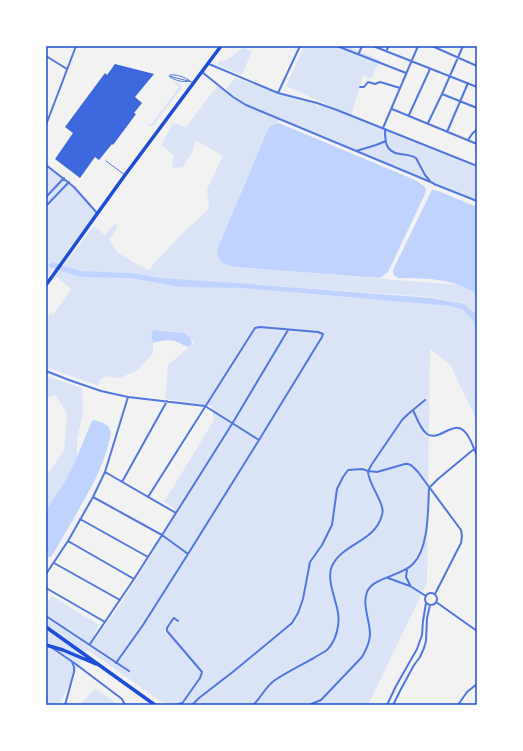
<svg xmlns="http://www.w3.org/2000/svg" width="523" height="751" font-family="Lato,sans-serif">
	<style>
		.green { fill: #dbe4f7 }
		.water { fill: #bfd3fe }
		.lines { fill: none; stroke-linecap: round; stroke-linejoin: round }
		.stream { stroke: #bfd3fe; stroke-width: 1 }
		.building { fill: #3d67dc }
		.service { stroke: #5277de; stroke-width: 1 }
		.minor { stroke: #5277de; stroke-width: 2 }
		.primary { stroke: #1d4ed8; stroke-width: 3.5 }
		.neatline { fill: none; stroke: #1d4ed8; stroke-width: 1.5 }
	</style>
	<rect width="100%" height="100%" fill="#f2f2f2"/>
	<path class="green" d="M304,46H353L352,48L380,60L371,79L363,75L351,116L477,168V202L279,119L277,123L272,125L268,129L219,245L222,262L228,266L235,267L460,285L477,295V315L464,304L432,297L161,278L132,273L80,271L63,266L94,226L105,235L115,223L118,226L109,240L117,252L136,264L150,270L154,263L185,231L209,209L207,189L223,156L195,140L193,151L183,167L172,168L174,155L161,145L173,123L186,127L218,85L225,90L235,78L284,95L343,112L286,86Z
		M243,48L252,51L242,75L217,65L219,61L227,60Z
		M171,81L179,83L181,85V89L152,127L148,124L149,123L151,125L179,87L178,85L177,86Z
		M46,164L71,183L97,214L46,279Z
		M60,270L80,277L130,278L180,287L246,286L297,293L449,306L462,309L475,323L477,327V421L450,364L430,349L427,583L368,705H167L87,650L59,705H46V604L52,596L99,625L88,648L120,605L152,554L175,509L164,502L214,420L211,406L165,399L168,365L194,343L185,333L160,330L152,339L153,343V353L138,370L120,378L105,376L100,380L99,386L46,367V319L50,313L53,315L71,289L55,276Z
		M46,375L52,378L82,388L83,413L77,439V457L65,481L46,510V477L64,450L67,414L56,395L46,398Z
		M95,689L120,705H79Z"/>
	<path class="water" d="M277,123L281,124L415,180L424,186L426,189L425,194L388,272L380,278L235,267C222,265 214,259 219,245L268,129L272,125Z
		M432,190H433L438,191L477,207V295C453,277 427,279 398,278C394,276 393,275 393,270Z
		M52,262L63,266L81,271L132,273L161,278L236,283L432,298L464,304L477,315V328L475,323L462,309L449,306L243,288L180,287L130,278L80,277L49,267Z
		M154,330L185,333L190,338L192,344L189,347C185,346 183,345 180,343C171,339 163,340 153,343L151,335Z
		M93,420C98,421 109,424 110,430C112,434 109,439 109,442C102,471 87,494 73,520C65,532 59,545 51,557H46V510L65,481L77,457L91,423Z"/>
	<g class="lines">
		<path class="stream" d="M46,267L49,265H51"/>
	</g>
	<path class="building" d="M115,64L154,74L135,97L142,103L134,113L136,114L113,145L112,144L99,160L95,157L80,178L55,159L73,133L65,127L105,73L107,75Z"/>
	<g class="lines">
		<path class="service" d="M170,75C176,74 185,77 190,81
			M169,76L192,82
			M170,77C174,80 184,83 189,81
			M106,161L125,175"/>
		<path class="minor" d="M337,46L406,73
			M373,46L477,87
			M432,46L477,66
			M386,51L389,46
			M359,53L362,46
			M46,56L67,69
			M209,64L278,93L317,103L337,110L477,166
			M202,72L233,97L246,105L433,183
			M360,87H364L368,82L375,84L380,82L400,88
			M278,93L300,46
			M442,94L477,108
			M392,109L477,144
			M409,115L430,69
			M428,123L442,94L463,46
			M46,125L76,46
			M383,128L418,46
			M385,129C385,141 385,152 400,154C406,155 411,155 416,158L425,175L430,181
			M447,132L468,83
			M468,140L472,134L477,129
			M356,151L376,145L386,141
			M46,165L74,187L97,213
			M434,184L477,201
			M46,197L64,178
			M46,206L69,182
			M46,371L69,380L101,391L128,397L205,406L259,440
			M413,410C416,417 421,430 427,434C439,442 453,420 464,431C471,437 473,448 477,455
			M105,472L176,513
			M122,482L167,401
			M93,497L162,535L188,554
			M80,519L148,557
			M68,541L134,579
			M54,563L120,600
			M407,570L406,577L410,585
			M46,574L68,541L93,497L105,472L128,397
			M388,578L410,586L426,596
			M46,588L105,622
			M425 599a6 6 0 1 1 12 0a6 6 0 1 1-12 0Z
			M436,602L477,631
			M46,616L129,671
			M178,621L174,618L173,619L167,628V631L202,672L200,678L181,705
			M90,644L134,579L176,513L232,424L288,330
			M51,647L77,665L122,699L125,705
			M116,663L143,625L188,554L259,440L322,337L323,334L318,332L260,327L255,328L148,497
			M65,705L74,672V667L72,662
			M176,705L182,703
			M192,705L199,698L234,671L292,623L298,613L303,599L310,562L322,545L332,525L337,489L343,477L348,470L362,469L368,471L377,472L405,464C411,463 414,468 418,472L461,530L462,536L461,543L435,594
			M253,705C261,698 265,687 275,680C287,672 301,665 314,658C318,655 323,653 327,650C336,641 340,625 338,613C336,599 326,579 332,566C343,543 375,542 382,515C386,504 369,486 368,472C368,470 371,467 372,464L402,420L407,415L425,400
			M309,705L321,700L362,657C366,650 370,642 370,634C370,621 362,605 367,592C373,577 402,576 413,564C429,548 428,509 429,488L438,479L474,449
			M387,705L396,686L417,649L422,635L423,621L426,603
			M393,705L401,689L414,665L420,657L424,648L426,641L427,618L430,605
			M458,705L467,692L477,684"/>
		<path class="primary" d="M46,285L125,175L221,46
			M46,627L155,705
			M46,645L63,650L96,664"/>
	</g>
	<rect width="523" height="751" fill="none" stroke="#ffffff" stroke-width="94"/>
	<rect x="47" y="47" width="429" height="657" class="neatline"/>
</svg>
